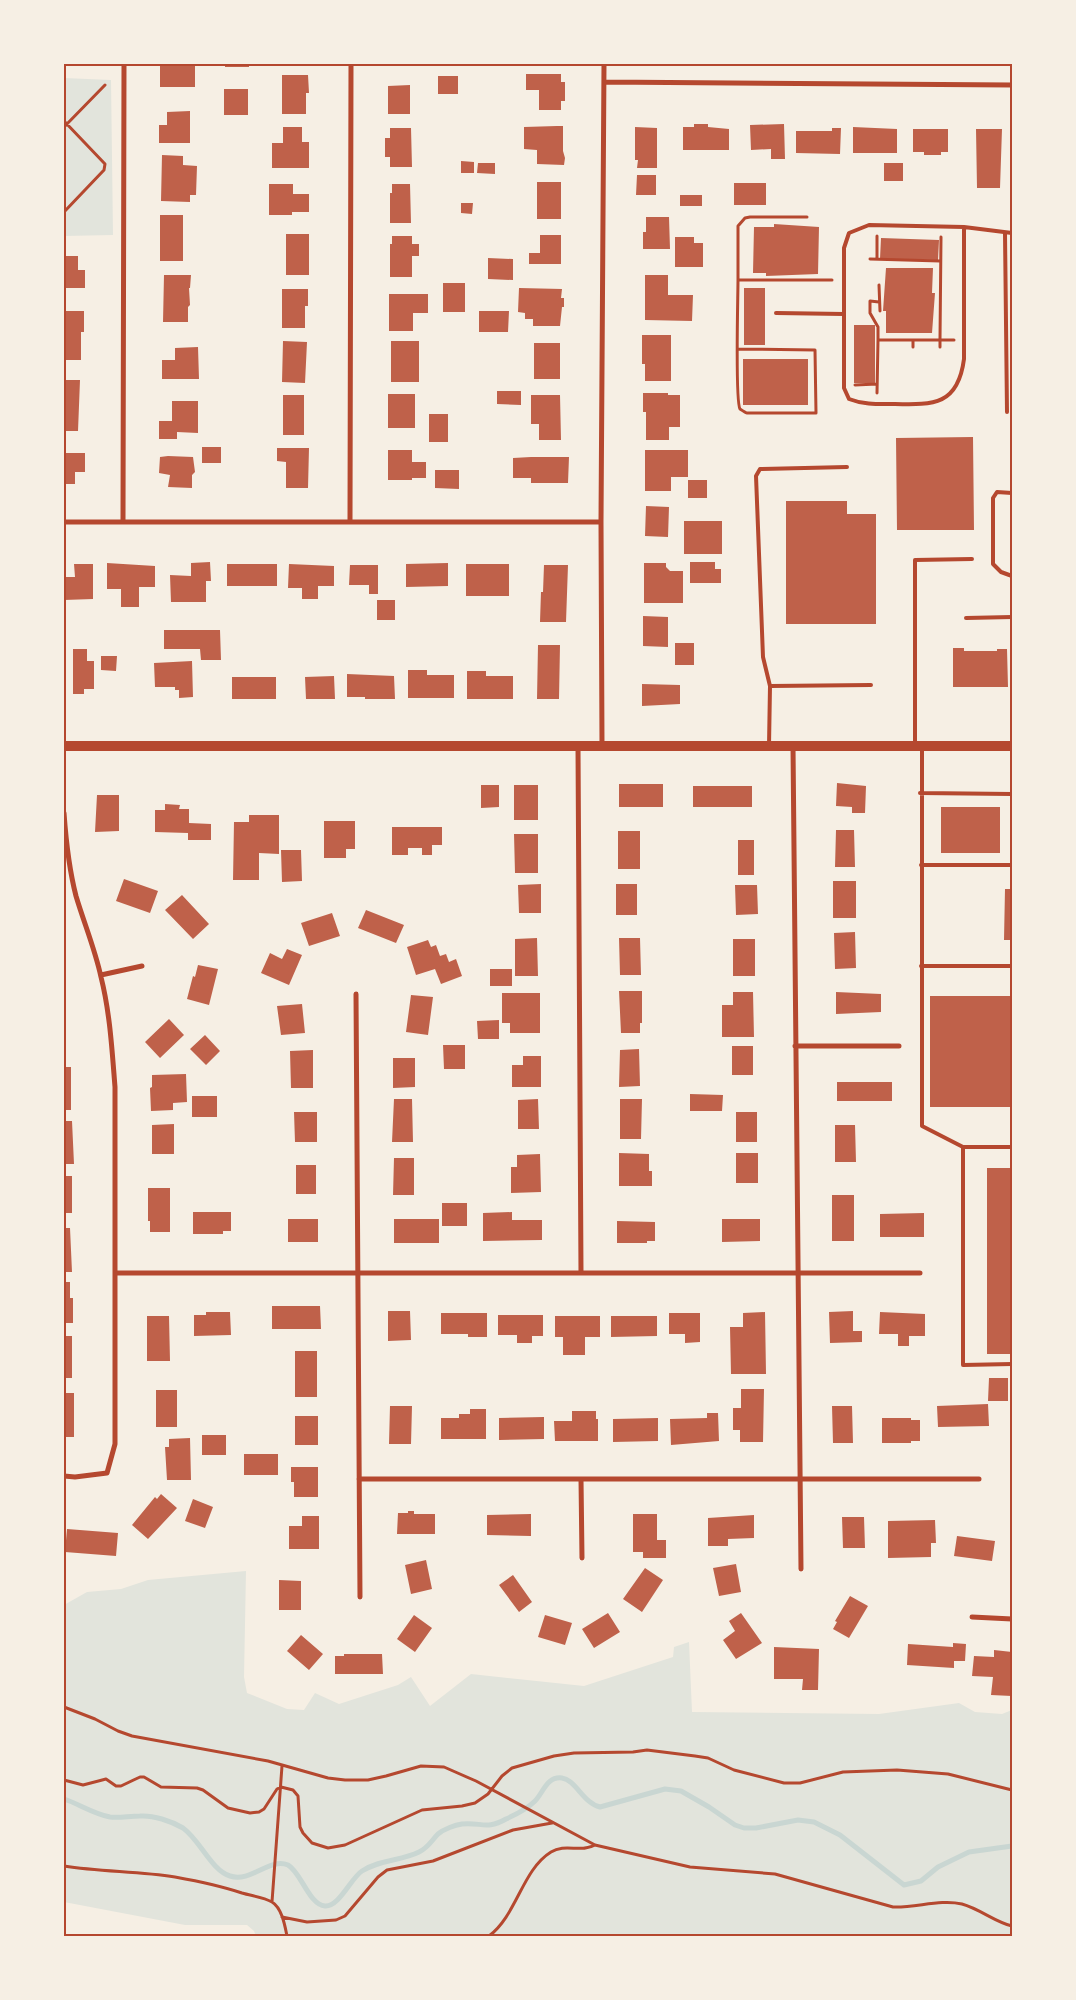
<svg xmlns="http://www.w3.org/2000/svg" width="1076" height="2000" font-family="'Space Grotesk',sans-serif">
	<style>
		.green { fill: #e2e4dc }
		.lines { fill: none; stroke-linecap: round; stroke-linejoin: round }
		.stream { stroke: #c9d6d2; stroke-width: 5 }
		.building { fill: #bf614a }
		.path { stroke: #b5482f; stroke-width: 3 }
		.service { stroke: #b5482f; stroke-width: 4 }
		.minor { stroke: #b5482f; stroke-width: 5 }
		.secondary { stroke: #b5482f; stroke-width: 10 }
		.neatline { fill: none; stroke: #b5482f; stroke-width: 2 }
	</style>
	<rect width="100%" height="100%" fill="#f6efe4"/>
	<path class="green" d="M64,78L111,80L113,235L64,236Z
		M246,1571L244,1677L247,1693L287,1709L304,1710L315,1693L339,1704L398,1685L411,1677L430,1706L471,1674L584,1686L673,1657L674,1647L689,1642L692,1712L879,1714L959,1703L975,1712L1002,1714L1012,1710V1936H256L254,1931L247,1925H185L64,1902V1605L87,1592L121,1589L148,1580Z"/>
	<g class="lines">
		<path class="stream" d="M64,1799C79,1804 94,1814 110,1817C120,1818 129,1816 140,1816C153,1815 171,1821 183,1828C200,1840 211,1870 230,1876C251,1883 270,1857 288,1865C301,1872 309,1905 325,1906C339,1907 351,1878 362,1871C381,1859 401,1861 419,1852C429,1847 431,1841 438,1834C444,1829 455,1825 462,1824C481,1822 487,1830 506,1819C515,1815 528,1808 535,1801C543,1793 547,1776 562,1778C576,1780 583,1803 600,1807L665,1789L681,1791L709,1807L735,1825L744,1828H756L798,1820L814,1822L840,1835L904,1885L921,1881L938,1867L969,1852L1012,1846"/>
	</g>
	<path class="building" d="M168,64H195V87H160V66H168Z
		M225,64H249V67H225Z
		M526,74H561V82H565V101H561V110H539V90H526Z
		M282,75H308L309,93H306V114H282Z
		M438,76H458V94H438Z
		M410,85V114H388V86Z
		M224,89H248V115H224Z
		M190,111V143H159V125H167V112Z
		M694,124H708V127L729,129V150H683V127H694Z
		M784,124L785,159H771V149L751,150L750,125Z
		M557,126H563V151L565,158L564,165L537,164V150L524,149V127Z
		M283,127H302V142H309V168H272V143H283Z
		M635,127L657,128V168H637L638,160H635Z
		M853,127L897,129V153H853Z
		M390,128H411L412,167H390V157H385V138H390Z
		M832,128H841L840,154L796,153V131H832Z
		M913,129H948V152H941V155H924V152H913Z
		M976,129H1002L1000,188H977Z
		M162,155L183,156V165L197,166L196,195H190V202L161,201Z
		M461,161L474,162V173H461Z
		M478,163H495V174L477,173Z
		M884,163H903V181H884Z
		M637,175H656V195H636Z
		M537,182H561V219H537Z
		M734,183H766V205H734Z
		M269,184H293V194H309V212H292V215H269Z
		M392,184H410L411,223H390V193H392Z
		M680,195H702V206H680Z
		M461,203H473L472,214L461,213Z
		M160,215H183V261H160Z
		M646,217H669L670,249H643V232H646Z
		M774,224L819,227L818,274L766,276V273H753L754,227H774Z
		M286,234H309V275H286Z
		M540,235H561V264H529V253H540Z
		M392,236H412V244H419V256H412V277H390V244H392Z
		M675,237H694V243H703V267H675Z
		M881,238L939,240L938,260L880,259Z
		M64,256H78V270H85V288H64Z
		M488,258L513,259V280L488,279Z
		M886,268H933L932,293H935L932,333H886V311H883Z
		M164,275H191L190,288H189L190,305L188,307V322H163Z
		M645,275H668V295H693L692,321L645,320Z
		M443,283H465V312H443Z
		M519,288L562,289L561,298H564V307H562L560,326H533V319H525V313L518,312Z
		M744,288H765V345H744Z
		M282,289H308V306H305V328H282Z
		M389,294H428V313H413V331H389Z
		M64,311H84V332H81V360H64Z
		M479,311H509L508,332H479Z
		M854,325H875V383H854Z
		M642,335H671V381H645V364H642Z
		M283,341L307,342L305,383L282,382Z
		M391,341H419V382H391Z
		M534,343H560V379H534Z
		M198,347L199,379H162V360H175V348Z
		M743,359H808V405H743Z
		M64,380H80L78,431H64Z
		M497,391H521V405L497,404Z
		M643,393H668V395H680V427H669V440H646V412H643Z
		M388,394H415V428H388Z
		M283,395H304V435H283Z
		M531,395H560L561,440H539V424H531Z
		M172,401H198V433L177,432V439H159V421H172Z
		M429,414H448V442H429Z
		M973,437L974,530H897L896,438Z
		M202,447H221V463H202Z
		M277,448H309L308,488H286V462L277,461Z
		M388,450H412V462H426V478H412V480H388Z
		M645,450H688V477H671V491H645Z
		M64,453H85V472H75V484H64Z
		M168,456L193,457L195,472L192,475V488L168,487L170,475L159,473L160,457Z
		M531,457H569L568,483H531V478H513V458Z
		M435,470H459V489L435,488Z
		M688,480H707V498H688Z
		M786,501H847V514H876V624H786Z
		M646,506L669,507L668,537L645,536Z
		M684,521H722V554H684Z
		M210,562L211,581H206V602H171L170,575L191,576V563Z
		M690,562H715V569H721V583H690Z
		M107,563L155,566V587H139V607H121V589H107Z
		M448,563V586L406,587V564Z
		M644,563H666V567L670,571H683V603H644Z
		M74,564H93V599L64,600V577H75Z
		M227,564H277V586H227Z
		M289,564L334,566V586H318V599H302V588H288Z
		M466,564H509V596H466Z
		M350,565H378V594H369V585H349Z
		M544,565H568L566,622H540L541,592H543Z
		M377,600H395V620H377Z
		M643,616L668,617V647L643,646Z
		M164,630H220L221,660H201L200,649H164Z
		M675,643H694V665H675Z
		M538,645H560L559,699H537Z
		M953,648H964V651H997V649H1007L1008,687H953Z
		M73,649H87V661H94V689H84V694H73Z
		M101,656H117L116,671L101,670Z
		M192,661L193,697L179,698V690H175V687H155L154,663Z
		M408,670H427V675H454V698H408Z
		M467,671H486V676H513V699H467Z
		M347,674L394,676L395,699H365V697H347Z
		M334,676L335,699H306L305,677Z
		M232,677H276V699H232Z
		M642,684L680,685V704L642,706Z
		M837,783L866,786L865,813H852V807L836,806Z
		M619,784H663V807H619Z
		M481,785H499V807L481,808Z
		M514,785H538V820H514Z
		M693,786H752V807H693Z
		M97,795H119V831L95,832Z
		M165,804L180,805L179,809H189V823L211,824V840H188V833L155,832V810H165Z
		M941,807H1000V853H941Z
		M249,815H279V854L259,853V880H233L234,822H249Z
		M324,821H355V849H346V858H324Z
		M392,827H442V845H432V855H422V848H408V855H392Z
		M836,830H854L855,867H835Z
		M618,831H640V869H618Z
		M514,834H538V873H515Z
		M738,840H754V875H738Z
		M281,850H301L302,881L282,882Z
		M124,879L158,891L150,913L116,901Z
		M833,881H856V918H833Z
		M541,884V913H519L518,885Z
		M616,884H637V915H616Z
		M735,885H757L758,914L736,915Z
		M1005,889H1012V940H1004Z
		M182,895L209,924L193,939L165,910Z
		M366,910L404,925L396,943L358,928Z
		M332,913L340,936L309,946L301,923Z
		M855,932L856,968L835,969L834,933Z
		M537,938L538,976H515V939Z
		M619,938H640L641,975H620Z
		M733,939H755V976H733Z
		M428,940L431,947L436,945L440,956L446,954L449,962L456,959L462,976L441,984L435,969L416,975L407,947Z
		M287,949L302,955L289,985L261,973L270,953L282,959Z
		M198,965L218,969L209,1005L187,999L193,976L195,977Z
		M490,969H512V986H490Z
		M619,991H642V1023H640V1033H621Z
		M733,992H753L754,1037H722V1005H733Z
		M836,992L881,994V1012L836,1014Z
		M502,993H540V1033H510V1023H502Z
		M411,995L433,997L428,1035L406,1032Z
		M930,996H1012V1107H930Z
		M302,1004L305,1033L281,1035L277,1006Z
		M169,1019L184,1035L160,1058L145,1042Z
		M499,1020V1039H478L477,1021Z
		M205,1035L220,1051L206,1065L190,1049Z
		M443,1045H465V1069H444Z
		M732,1046H753V1075H732Z
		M639,1049L640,1086L619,1087L620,1050Z
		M313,1050V1088H291L290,1051Z
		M523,1056H541V1087H512V1065H523Z
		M393,1058H415V1087L393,1088Z
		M64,1067H71V1110H64Z
		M186,1074L187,1102L173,1103V1110L151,1111L150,1088L152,1087V1075Z
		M837,1082H892V1101H837Z
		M690,1094L723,1095L722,1111H690Z
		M192,1096H217V1117H192Z
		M394,1099H412L413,1142H392Z
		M538,1099L539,1129H518V1100Z
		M620,1099H642L641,1139H620Z
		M294,1112H317V1142H295Z
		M736,1112H757V1142H736Z
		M64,1121H72L74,1164H64Z
		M174,1124V1154H152V1125Z
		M835,1125H855L856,1162H835Z
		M619,1153L649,1154V1171H652V1186H619Z
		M736,1153H758V1183H736Z
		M540,1154L541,1192L511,1193V1167H517V1155Z
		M394,1158H414V1195H393Z
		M296,1165H316V1194H296Z
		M987,1168H1012V1354H987Z
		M64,1176H72V1213H64Z
		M148,1188H170V1232H150V1221H148Z
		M832,1195H854V1241H832Z
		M442,1203H467V1226H442Z
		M193,1212H231V1231H223V1234H193Z
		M512,1212V1220H542V1240L483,1241V1213Z
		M924,1213V1237H880V1214Z
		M288,1219H318V1242H288Z
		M394,1219H439V1243H394Z
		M722,1219H760V1241L722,1242Z
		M617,1221L655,1222V1241H647V1243H617Z
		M64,1228H70L72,1272H64Z
		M64,1282H70V1298H73V1323H64Z
		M272,1306H320L321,1329H272Z
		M388,1311H410L411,1340L388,1341Z
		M853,1311V1331H862V1342L830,1343L829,1312Z
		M206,1312H230L231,1335L194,1336V1315H206Z
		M765,1312L766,1374H731L730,1327H743V1313Z
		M880,1312L925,1314V1336H909V1346H898V1334H879Z
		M441,1313H487V1337H468V1334H441Z
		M669,1313H700V1342L685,1343V1334H669Z
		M498,1315H543V1336H532V1343H517V1335H498Z
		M147,1316H169L170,1361H147Z
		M555,1316H600V1337H585V1355H563V1337H555Z
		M611,1316H657V1336L611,1337Z
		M64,1336H72V1378H64Z
		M295,1351H317V1397H295Z
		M989,1378H1008V1401H988Z
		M741,1389H764L763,1442H740V1430H733V1408H741Z
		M156,1390H177V1427H156Z
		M64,1393H74V1437H64Z
		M988,1404L989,1426L938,1427L937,1406Z
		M390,1406H412L411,1444H389Z
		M832,1406H852L853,1443H833Z
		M470,1409H486V1439H441V1418H459V1414H470Z
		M572,1411H596V1419H598V1441H555L554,1421H572Z
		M707,1413H718L719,1441L671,1445L670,1419L707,1418Z
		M295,1416H318V1445H295Z
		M544,1417V1439L499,1440V1418Z
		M658,1418V1441L613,1442V1419Z
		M882,1418H911V1420H920V1441H911V1443H882Z
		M202,1435H226V1455H202Z
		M190,1438L191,1480H167L165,1447H169V1439Z
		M244,1454H278V1475H244Z
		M291,1467H318V1497H294V1482H291Z
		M161,1494L177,1508L148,1539L132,1525L155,1497L157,1499Z
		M193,1499L213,1507L205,1528L185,1521Z
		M408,1511H414V1514H435V1534H397L398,1513H408Z
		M531,1514V1536L487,1535V1515Z
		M633,1514H657V1540H666V1558H643V1552H633Z
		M754,1515V1538L728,1539V1546H708V1518Z
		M302,1516H319V1549H289V1526H302Z
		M842,1517H864L865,1548H843Z
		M935,1520L936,1543H931V1557L888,1558V1521Z
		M67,1529L118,1533L116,1556L65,1552Z
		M957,1536L995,1541L992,1561L954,1556Z
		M426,1560L432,1589L411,1594L405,1565Z
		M736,1564L741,1592L719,1596L713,1568Z
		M645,1568L663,1580L642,1612L623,1599Z
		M513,1575L532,1602L519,1612L499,1585Z
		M279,1580L301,1581V1610H279Z
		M850,1596L868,1606L849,1638L833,1629L837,1622L835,1621Z
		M608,1613L620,1632L594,1648L582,1629Z
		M741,1613L762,1643L736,1659L723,1640L735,1631L729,1621Z
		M414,1615L432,1628L415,1652L397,1639Z
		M545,1615L572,1623L565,1645L538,1637Z
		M301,1635L323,1654L309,1670L287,1651Z
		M953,1643L966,1644L965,1661H954V1668L907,1665L908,1644L953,1647Z
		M774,1647L819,1649L818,1690H802L803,1679H774Z
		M994,1650L1012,1652V1696L991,1695L993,1677L972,1676L974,1656L994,1657Z
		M344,1654H382L383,1674H335V1656H344Z"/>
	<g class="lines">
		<path class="path" d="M64,121L105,164L104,170L64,212
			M64,127L105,85
			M807,217H750L745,218L738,226V280H832
			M941,237L940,340H954
			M870,259L940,261
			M877,259V236
			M738,280C738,297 735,401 740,409C740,409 746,413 747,413H816L815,350L738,349
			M879,285L880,311
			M878,340V327L870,313V301L879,302
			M913,347V340H940V347
			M855,385L877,384
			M877,393L878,340H913
			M64,1707L95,1719L118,1731L132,1736L268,1761L328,1778L345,1780H368L386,1776L421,1766L444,1767L476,1781L595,1845L690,1867L775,1874L893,1907C916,1908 940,1899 962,1904C980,1909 995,1922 1012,1926
			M64,1780L83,1785L106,1779L116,1786H121L140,1777H144L161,1787L197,1788L203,1790L228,1808L250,1813L259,1812L264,1809L277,1789L281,1787L293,1790L298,1796L300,1827L303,1833L312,1843L328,1848L345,1845L422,1810L462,1806L475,1803L488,1794L502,1776L512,1768L554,1756L574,1753L633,1752L647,1750L695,1756L708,1758L734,1770L784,1783H800L843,1772L897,1770L948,1774L1012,1790
			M64,1866C101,1872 138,1871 175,1877C197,1881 221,1886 242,1893C252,1896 263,1897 272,1902C282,1908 285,1926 287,1936
			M272,1902L282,1766
			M282,1917L307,1922L336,1920L345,1916L378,1877L387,1870L433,1861L513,1830L552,1823
			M489,1936C517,1915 522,1870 551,1852C565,1843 581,1853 595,1845"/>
		<path class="service" d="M964,227V359C958,405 934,405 895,404C879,404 864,405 849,399L844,388V248L849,233L869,225L964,227L1012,233
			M1005,233L1007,412
			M776,313L844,314
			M1012,493L997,492L993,498V564L1001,572L1012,576
			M966,618L1012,617
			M770,686L871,685
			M769,746L770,686L763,657L756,476L760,469L847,467
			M915,746V560L972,559
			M922,748V1126L963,1147V1365L1012,1364
			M920,793L1012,794
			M921,865H1012
			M921,966H1012
			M963,1147H1012"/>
		<path class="minor" d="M604,82L1012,85
			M64,522H601
			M123,522L124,64
			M350,522L351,64
			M578,746L581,1273
			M602,746L601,522L604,64
			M793,746L801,1569
			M64,813C66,841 69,869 76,896C84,923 95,949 101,977C110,1013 112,1050 115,1087V1444L107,1473L75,1477L64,1476
			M101,975L142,966
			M356,994L360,1597
			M795,1046H899
			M115,1273H920
			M359,1479H979
			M581,1479L582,1558
			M972,1617L1012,1619"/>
		<path class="secondary" d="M64,746H1012"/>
	</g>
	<rect width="1076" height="2000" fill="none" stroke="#f6efe4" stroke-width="130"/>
	<rect x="65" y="65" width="946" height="1870" class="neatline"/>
</svg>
